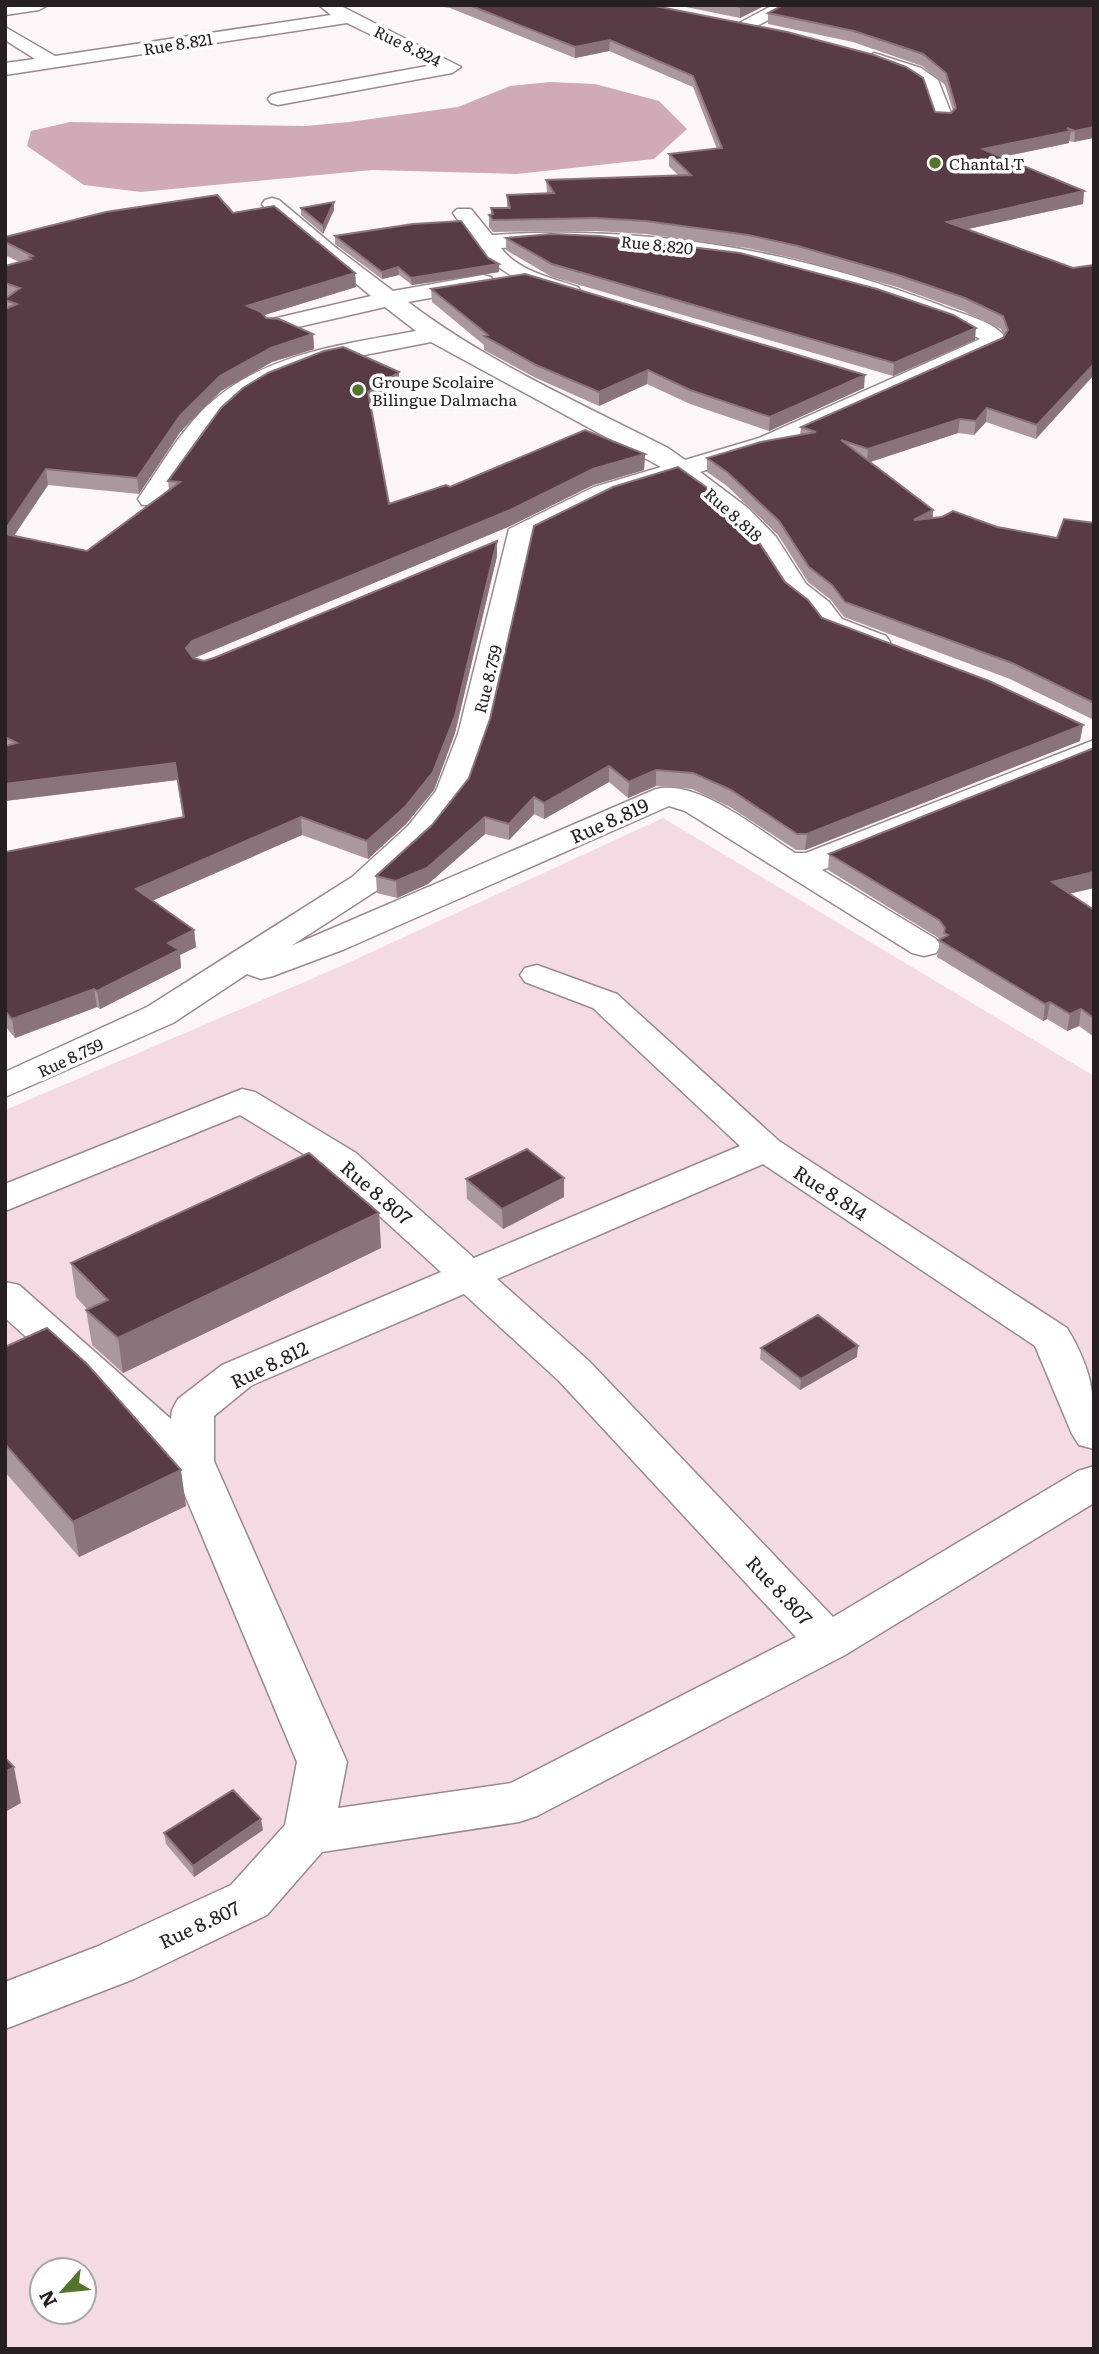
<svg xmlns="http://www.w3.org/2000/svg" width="1099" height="2354" font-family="Literata,serif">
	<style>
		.green { fill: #f4dbe3; fill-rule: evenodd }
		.forest { fill: #d0abb7 }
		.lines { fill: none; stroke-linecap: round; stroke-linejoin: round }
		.minor-casing { stroke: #99898e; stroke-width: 3 }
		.minor { fill: #fff; fill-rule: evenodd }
		.wall { fill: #ab989f }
		.shaded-wall { fill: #8a737b }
		.building { fill: #593b46; stroke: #8a737b; stroke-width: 2 }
		.poi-dot { fill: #53742c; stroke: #fff; stroke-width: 2.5 }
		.labels { text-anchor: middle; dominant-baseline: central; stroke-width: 7; stroke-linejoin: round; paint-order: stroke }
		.far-street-label { font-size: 16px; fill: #262022; stroke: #fff }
		.far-poi-label { font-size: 16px; fill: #262022; stroke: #fff; text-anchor: start }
		.street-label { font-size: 19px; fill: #262022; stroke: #fff }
	</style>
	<rect width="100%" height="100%" fill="#fdf6f8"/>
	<path class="green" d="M663,818L1094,1076V2349H5V1110L339,967ZM42,2270H84V2312H42Z"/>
	<path class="forest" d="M550,82L595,84L659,101L687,129L654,159L517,174L372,170L141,192L84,185L27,146L31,131L70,122L305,126L349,122L458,107L510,86Z"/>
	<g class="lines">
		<defs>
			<path id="minor" d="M5,5H48L39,10L5,15Z
				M319,5H339L461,67L452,73L278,105L271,103L268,99L271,95L278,93L433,65L347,23L5,75V63L35,59L5,40V27L55,56L331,15Z
				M773,5H797L747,31H735L732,27Z
				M874,53L921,68L938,80L953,118L950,122H936L923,87L907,76L868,63L865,59Z
				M272,198L279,200L335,247L393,291L483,275L491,277L494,282L491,287L408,302C487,362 580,403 668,448L685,460L759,438L980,339C951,323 917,313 886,302C760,259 633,239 501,248C518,271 552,278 578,287L581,292L578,297C567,300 557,295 547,291C495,273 483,256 453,213L457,209H471L492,235C646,225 798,250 942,306C960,314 992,320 1004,336L1000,349L777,448L700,472L748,508L776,537L806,584L829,602L842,619L886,636L890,642L886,648L876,651L866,648L822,631L809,614L786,596L755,548L730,520L677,479L612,499L532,539L488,734L467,793L430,840L376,891L291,946L656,789C699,779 760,831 795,853H806L1094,740V760L822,870L936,939L941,946L936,953L924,956L912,953L685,811L669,806L345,949L273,976L261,979L247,974L173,1023L5,1097V1072L147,1007L352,877L408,826L436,791L458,734L509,529L594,487L661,467L431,342L324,363L268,385L243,401L220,421L160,505H142L138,499C158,470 176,438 200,413C257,354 340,345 416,331L385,307L276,332L268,330L264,325L268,320L371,296L265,208L262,204L265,200Z
				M537,965L617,994L779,1141L1067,1328C1095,1375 1094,1396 1094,1449L1079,1445L1072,1434L1035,1346L763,1164L497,1279L589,1361L833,1617L1078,1471L1094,1466V1503L845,1655L537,1816L519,1822L322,1852L267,1915L134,1979L5,2029V1982L96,1947L231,1885L285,1825L297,1762L174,1469L5,1318V1282L19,1285L171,1419L172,1410L178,1399L222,1365L441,1272L328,1169L240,1115L5,1211V1184L242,1089L255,1092L356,1153L474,1258L740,1146L593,1008L525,982L520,975L525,968ZM464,1294L559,1381L796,1637L511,1783L338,1808L347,1762L214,1461V1416L252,1385Z"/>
		</defs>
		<use href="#minor" class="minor-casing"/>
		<use href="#minor" class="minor"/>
	</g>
	<path class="wall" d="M431,5H650L935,112L951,113L953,111L945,85L922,66L853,42L768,24V13L1094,5L1074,142L1069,141V143L1002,157L1084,191L1083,204L967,229L1073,268L1036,439L986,422L974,435L958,433L870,462L933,510V518L997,527L1057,538L1094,523V720L1010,679L844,617L831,600L808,582L778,535L727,486L707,472V458L800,435L801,427L1003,338L1004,336L1001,329L963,311L897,287L797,259L747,248L646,234L595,231L493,232L489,227V215L491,214V208H507V195L547,193L546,180L679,176L669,166V154L717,149L693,87L609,51L575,58L450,8Z
		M676,5H766L740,18Z
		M334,202V210L323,234L301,215V208Z
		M233,213L355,273L356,287L264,315L266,318L313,334L314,349L272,362L221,391L181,431L139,494L48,485L14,536L87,551L169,490L168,481L399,372V386L370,406L389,504L450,487L645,454L644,470L593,485L508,527L194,658L204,661L214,658L497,556L455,733L434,790L406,824L368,859L302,835L152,901L194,930L196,947L180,955L181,968L100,1009L97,1007L15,1038L5,1026V852L183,818L177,780L5,801V299L7,297L5,296V266L19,262L5,255V237Z
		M335,236L488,258L499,272L412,285L399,275L382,279L335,244Z
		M506,238L975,340L893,376L552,277L506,250Z
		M431,289L864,388L769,431L690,404L647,384L599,406L536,378L484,350V345L432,302Z
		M785,582L822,618L1080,741L805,850H796L730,807L692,789L656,786L628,798L609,782L544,819L534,814L509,840L485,834L428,884L397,898L377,893L376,876Z
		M1094,748V888L1069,894L1094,910V1037L1079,1026L1067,1031L1047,1019L1043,1021L937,957L940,940L937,937L828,870L829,854Z
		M466,1179L564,1197L503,1229L467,1199Z
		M379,1213L381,1248L123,1373L92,1345L86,1310H88L76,1297L71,1263Z
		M5,1347L186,1506L79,1557L5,1472Z
		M761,1348L857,1357L800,1390L760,1359Z
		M263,1830L194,1877L166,1844L164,1833Z"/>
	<path class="shaded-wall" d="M745,5H766L740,18V7Z
		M610,40L609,51L575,58V47Z
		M1094,127V138L1074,142L1075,131Z
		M1071,131L1069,143L982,161L983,149Z
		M1084,191L1083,204L945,234L947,222Z
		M334,202V210L323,234V226Z
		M499,264V272L412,285L411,278Z
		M398,267L399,275L382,279V272Z
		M355,273L356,287L248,320L247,306Z
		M976,328L975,340L893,376L894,363Z
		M313,334L314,349L272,362L221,391L181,431L139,494L137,478L180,416L220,376L271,348Z
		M1094,364V375L1036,439L1037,425Z
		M648,370L647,384L599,406V392Z
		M399,372V386L368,407V392Z
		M865,375L864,388L769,431L770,417Z
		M987,408L986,422L974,435L976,421Z
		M960,419L958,433L867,463L868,449Z
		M645,454L644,470L593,485L508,527L194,658L188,664L186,648L192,641L593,469Z
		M46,469L48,485L5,549V530Z
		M933,510L932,525L914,520Z
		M497,541V556L455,733L434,790L406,824L368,859L367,841Z
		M1083,725L1080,741L805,850L807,834Z
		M175,763L177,780L5,801V784Z
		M609,766V782L544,819V803Z
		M656,770V786L628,798L629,782Z
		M534,797V814L509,840V824Z
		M301,817L302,835L138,907L136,889Z
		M485,817V834L428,884L397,898L396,881Z
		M1094,872V888L1049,898L1052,882Z
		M194,930L196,947L180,955L181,968L100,1009L97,991L168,943Z
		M94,989L97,1007L15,1038L12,1019Z
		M1050,1002L1047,1019L1043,1021L1045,1004Z
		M1081,1009L1079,1026L1067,1031L1070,1014Z
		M564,1178V1197L503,1229L502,1209Z
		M379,1213L381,1248L123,1373L118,1338Z
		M858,1346L857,1357L800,1390L801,1379Z
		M181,1470L186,1506L79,1557L73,1522Z
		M14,1767L21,1803L5,1812V1772Z
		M261,1819L263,1830L194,1877L193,1866Z"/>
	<path class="building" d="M469,5H650L787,32L874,55L906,67L923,78L935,112L951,113L956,108L946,73L923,54L854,31L768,13L783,5H1094V127L1075,131L1067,128L1071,131L983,149L1084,191L947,222L1073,268L1094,265V364L1037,425L987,408L976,421L960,419L868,449L841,440L933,510L914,520L942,517L953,511L997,527L1057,538L1064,519L1094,523V703L1012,663L845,602L832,585L809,567L779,521L727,472L707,458L761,442L816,432L801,427L1003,338L1008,330L1003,316L965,298L898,275L798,246L748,235L646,221L595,218L493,220L489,215L493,214L491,208H510L507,195L554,193L546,180L691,175L669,154L722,148L693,76L610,40L575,47Z
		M729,5H745L740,7Z
		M217,195L233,213L274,206L355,273L247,306L261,312L266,318L279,319L313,334L271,348L220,376L180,416L137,478L46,469L5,530V309L17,304L5,300V299L20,288L5,283V266L31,259L29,257L33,256L5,242V237L106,212Z
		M334,202L323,226L301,208Z
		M461,221L488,258L499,264L411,278L398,267L382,272L335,236L413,224Z
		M551,234L599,236L740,253L877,289L953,315L976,328L894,363L552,264L506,238Z
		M525,274L865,375L770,417L690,390L648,370L599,392L536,365L484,336L488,335L431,289Z
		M343,347L399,372L368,392L389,504L446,485L450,487L585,430L645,454L593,469L508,511L192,641L186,648L193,658L204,661L214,658L497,541L455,716L433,772L405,807L367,841L301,817L136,889L194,930L168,943L179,950L97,991L94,989L12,1019L5,1011V852L184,817L175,763L5,784V746L17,743L5,737V534L87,551L180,482L168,481L221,408L243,388L268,373L324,351Z
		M678,467L706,487L754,535L785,582L808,600L822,618L989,681L1083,725L807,834H797L731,790L693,773L656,770L629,782L609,766L544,803L534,797L509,824L485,817L427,868L396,881L376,876L432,825L469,778L490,719L534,526L613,487Z
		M1094,748V872L1052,882L1094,910V1018L1081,1009L1070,1014L1050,1002L1045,1004L939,940L948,935L944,933L945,928L939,920L829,854Z
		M527,1149L564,1178L502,1209L466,1179Z
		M309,1153L379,1213L118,1338L86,1310L108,1300L71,1263Z
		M818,1315L858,1346L801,1379L761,1348Z
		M47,1328L87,1364L181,1470L73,1522L5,1444V1347Z
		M5,1758L14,1767L5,1772Z
		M233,1790L261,1819L193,1866L164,1833Z"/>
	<g class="poi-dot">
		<circle cx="935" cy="163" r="7"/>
		<circle cx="358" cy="390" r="7"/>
	</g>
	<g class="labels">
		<g class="far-street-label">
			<text transform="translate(178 43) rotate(-9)">Rue 8.821</text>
			<text transform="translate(408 45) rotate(26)">Rue 8.824</text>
			<text transform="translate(657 244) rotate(6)">Rue 8.820</text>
			<text transform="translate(734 514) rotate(42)">Rue 8.818</text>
			<text transform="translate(487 679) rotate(-76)">Rue 8.759</text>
			<text transform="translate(70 1057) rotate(-25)">Rue 8.759</text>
		</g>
		<g class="far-poi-label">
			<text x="949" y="163">Chantal T</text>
			<text x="372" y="381">Groupe Scolaire<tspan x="372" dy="18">Bilingue Dalmacha</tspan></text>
		</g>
		<g class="street-label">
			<text transform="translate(609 820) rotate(-24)">Rue 8.819</text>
			<text transform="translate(377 1192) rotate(41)">Rue 8.807</text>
			<text transform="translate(831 1192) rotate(33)">Rue 8.814</text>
			<text transform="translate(269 1364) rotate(-26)">Rue 8.812</text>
			<text transform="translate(780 1590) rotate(47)">Rue 8.807</text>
			<text transform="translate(199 1924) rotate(-25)">Rue 8.807</text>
		</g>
	</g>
	<rect width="1099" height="2354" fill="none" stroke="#262022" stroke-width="14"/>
	<g transform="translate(63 2291) rotate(243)"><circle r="33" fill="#ffffff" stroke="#a8a6a7" stroke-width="2"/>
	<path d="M0-5L12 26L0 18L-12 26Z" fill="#53742c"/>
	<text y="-10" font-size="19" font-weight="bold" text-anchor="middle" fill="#262022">N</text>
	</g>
</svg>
